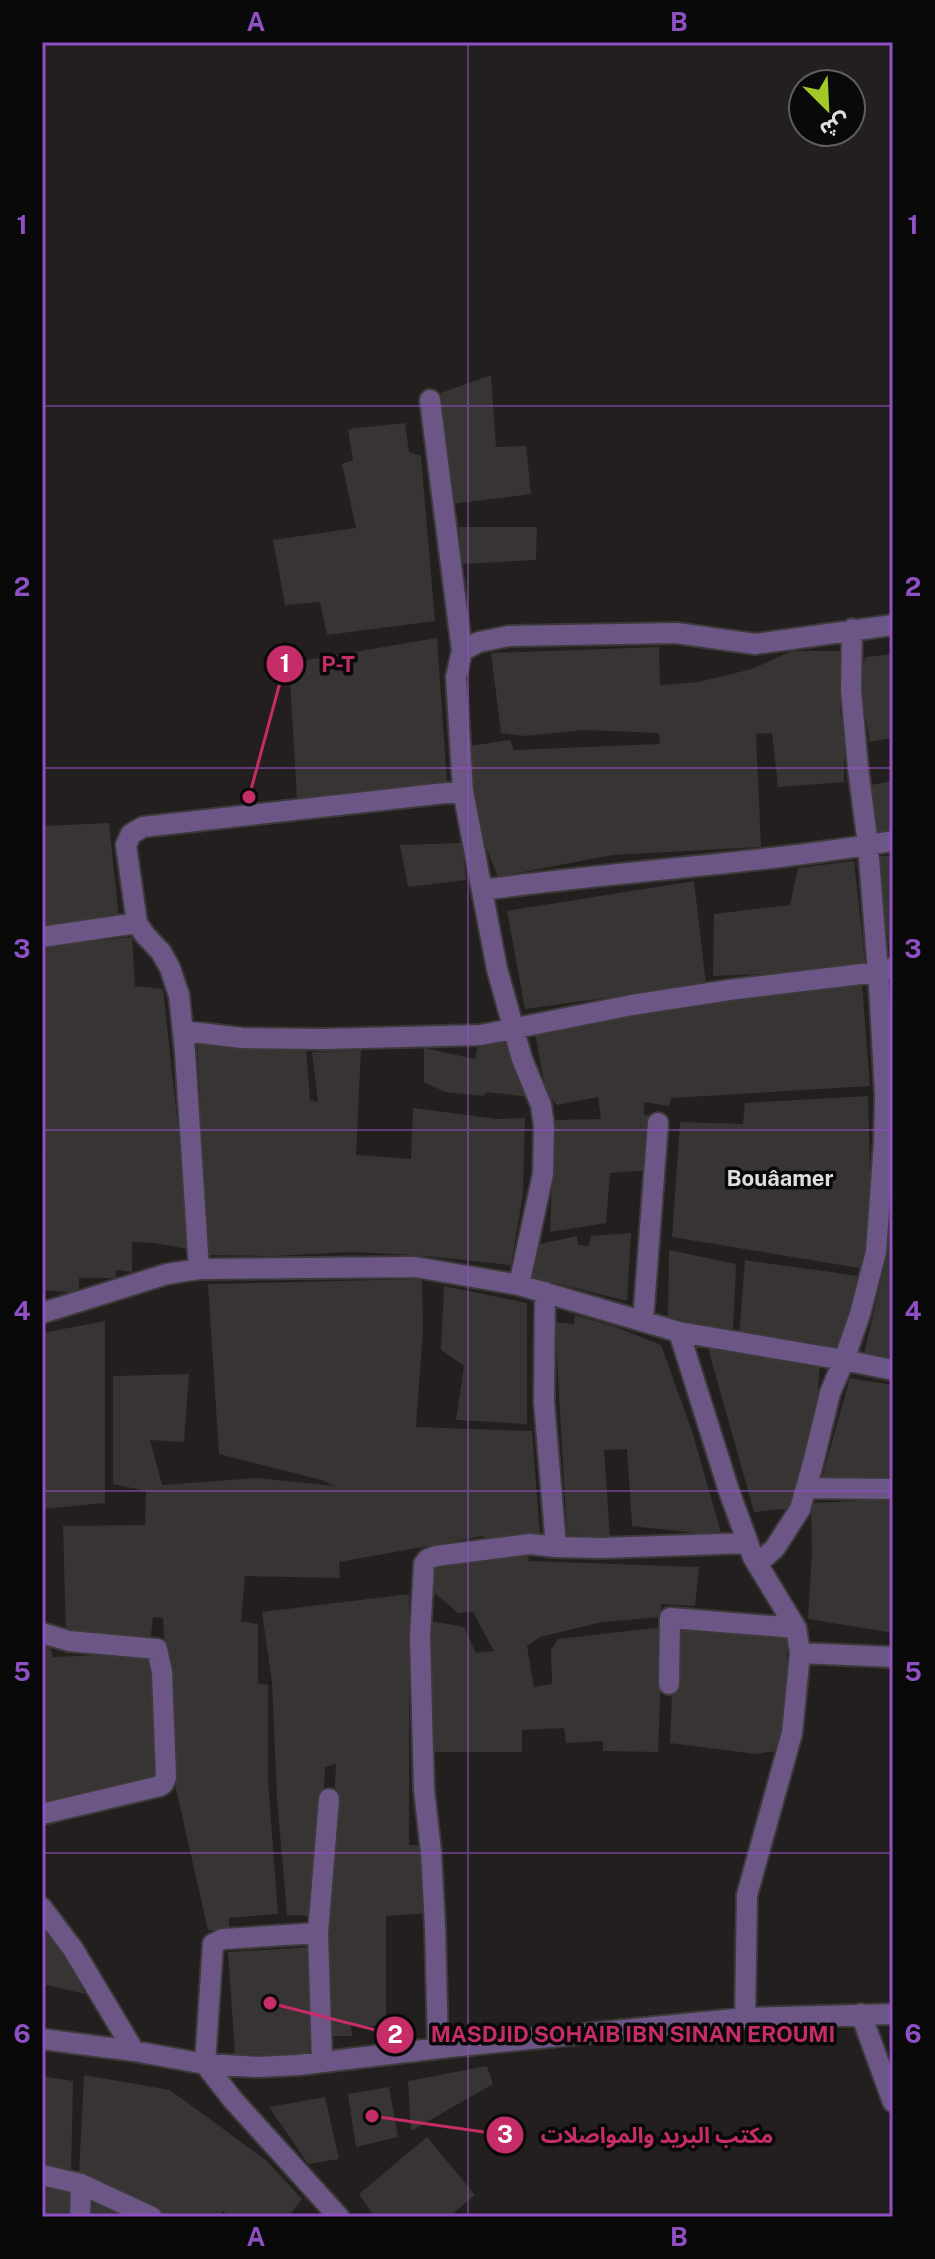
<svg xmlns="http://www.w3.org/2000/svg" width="935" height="2259" font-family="'Public Sans','Noto Sans Arabic',sans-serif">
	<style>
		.building { fill: #373433 }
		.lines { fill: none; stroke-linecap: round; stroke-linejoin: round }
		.minor-casing { stroke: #3c3a39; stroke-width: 24 }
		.minor { stroke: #6c5686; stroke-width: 20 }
		.grid { fill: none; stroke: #8f50c5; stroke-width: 2; stroke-opacity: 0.55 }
		.labels { text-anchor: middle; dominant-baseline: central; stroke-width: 7; stroke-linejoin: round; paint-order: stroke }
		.neighbourhood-label { font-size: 22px; font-weight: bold; fill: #dfdedd; stroke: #0a0909 }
		.leader { fill: none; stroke: #c52c68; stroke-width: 3 }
		.callout-dot { fill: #c52c68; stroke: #0a0909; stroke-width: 3 }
		.mark-label { font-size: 24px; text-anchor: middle; font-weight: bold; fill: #fff }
		.callout-label { font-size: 22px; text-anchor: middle; font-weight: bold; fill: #c52c68; stroke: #0a0909; stroke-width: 7; stroke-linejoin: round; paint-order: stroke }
		.neatline { fill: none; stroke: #8f50c5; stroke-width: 3 }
		.grid-label { font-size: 26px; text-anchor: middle; font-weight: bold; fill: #8f50c5 }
	</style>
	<rect width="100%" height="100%" fill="#221f1e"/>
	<path class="building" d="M491,375L496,447L526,446L531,494L451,504L441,393Z
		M405,423L409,452L421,456L435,621L327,635L320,602L285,605L273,540L356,528L342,464L353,460L348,429Z
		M459,527H537L536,560L462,564Z
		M437,638L447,782L297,799L289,663Z
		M659,647L660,685L698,682L752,669L791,651H842L840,711L849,753L844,758V782L778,787L772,733L756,734L761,847L612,855L498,877L482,838L469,746L510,740L514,750L660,744L659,733L584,730L525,736L501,733L491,653Z
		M893,654V738L870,742L858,672L866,657Z
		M893,781V831L870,834L865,786Z
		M109,823L119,918L42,930V826Z
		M462,843L466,880L408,887L400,845Z
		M893,855V954L890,955L876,857Z
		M854,861L866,970L713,976L714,914L790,905L798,868Z
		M694,881L706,984L525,1009L507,911Z
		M132,937L135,986L163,989L179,1136L188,1249L154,1243L132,1242V1272L116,1270V1278H79V1293L42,1290V1157L47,1156L45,1150H42V946Z
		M862,983L870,1086L671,1098L669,1106L644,1102V1115L653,1116L651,1170L610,1173L606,1223L550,1232L554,1120L601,1119L598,1097L557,1105L546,1093L535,1033L684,1002Z
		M197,1039L306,1047L310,1100L318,1102L312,1052L361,1050L356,1155L411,1159L413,1108L497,1119L525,1118L523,1194L511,1265L415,1255L351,1252L272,1256L208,1255Z
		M511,1040L529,1097L487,1092L483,1096L445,1092L424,1082V1048L475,1059L478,1045Z
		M868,1096L871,1215L865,1269L672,1237L680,1122L743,1124L745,1103Z
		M891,1196H893V1364L863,1358L887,1256Z
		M631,1233L627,1301L531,1277L535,1245L577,1236L578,1245L589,1246L591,1236Z
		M669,1250L736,1264L733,1331L668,1317Z
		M745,1260L859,1276L840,1350L807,1341V1351L739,1336Z
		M422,1279L423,1330L416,1427L532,1431L540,1535L487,1545L484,1536L339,1562L340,1578L245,1576L241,1621L258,1624V1683L268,1685V1780L278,1914L229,1918V1931L208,1930L171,1767L163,1618L153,1617L150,1643L66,1633L63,1526L145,1525L146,1491L113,1484V1376L189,1374L184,1442L150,1440L162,1485L257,1478L335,1486L321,1480L219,1454L208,1284Z
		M444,1286L527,1303V1424L456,1420L464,1366L441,1350Z
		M575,1315L616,1327L661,1345L692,1431L722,1536L632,1526L627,1449L604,1450L610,1537L567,1535L555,1322L574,1324Z
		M105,1321V1503L42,1509V1333Z
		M708,1348L820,1363L816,1415L794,1508L754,1512Z
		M850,1378L893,1385V1481H821Z
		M856,1494H893V1633L808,1619L812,1553L811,1503L856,1501Z
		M527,1548L529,1561L699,1567L695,1606L661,1604V1617L602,1622L540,1637L527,1646L534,1687L552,1684L551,1650L558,1639L663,1627L658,1752L603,1751V1741L566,1743L564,1728L522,1730V1752H428L430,1621L464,1627L476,1653L494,1651L473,1612L458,1613L431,1590L429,1568Z
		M409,1594V1845H425L430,1913L386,1916V2026H351L352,2036H331L327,1943L336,1764L325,1767L320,1891L310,1916L287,1915L277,1798L272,1682L262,1612Z
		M679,1630L787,1631V1690L777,1751L755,1754L670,1743L672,1692L679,1691Z
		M49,1643L53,1657L152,1653L161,1783L42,1808V1644Z
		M42,1919L55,1937L85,1994L42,1984Z
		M309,1947V2056L235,2054L228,1952Z
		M487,2066L493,2084L411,2131L408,2081Z
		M84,2075L170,2090L267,2161L302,2199L288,2217H230L223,2211L217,2217H165L126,2193L79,2174Z
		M42,2076L73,2081L71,2175L42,2171Z
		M389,2087L398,2137L356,2147L348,2094Z
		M325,2097L339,2159L308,2164L269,2107Z
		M427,2137L475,2195L449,2217H375L359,2194Z
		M42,2177L73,2184V2217H42Z
		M93,2199L127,2217H91Z"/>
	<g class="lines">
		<defs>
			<path id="minor" d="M430,400L462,651
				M482,890C619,871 757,864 893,841
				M42,937L137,923
				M183,1031L242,1038L323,1039L481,1035L632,1005L729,990L878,972L893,968
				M199,1269L185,1052L179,995L170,968L161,952L145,935L137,923L126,845L131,834L143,827L463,791
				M519,1285L543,1174L544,1126L541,1105L522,1059L497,969L463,791L456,677L462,651L479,642L509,636L676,633L755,644L893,625
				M545,1292L544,1402L556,1547
				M42,1313L167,1274L199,1269L415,1267L519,1285L679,1332L729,1491L753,1557L796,1628L800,1653L792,1733L747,1895L745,2018
				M643,1321L658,1123
				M679,1332L844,1360L893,1370
				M806,1488L893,1489
				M757,1564L775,1548L800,1509L813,1463L830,1393L844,1360L860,1314L876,1252L884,1142L885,1095L879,985L868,845L858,768L851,690L852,629
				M42,1633L69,1641L157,1649L162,1672L166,1777L163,1784L160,1786L42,1814
				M800,1653L893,1657
				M669,1684L670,1618L796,1628
				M42,1908L73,1949L134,2051
				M318,1933L223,1939L213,1944L205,2064L233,2100L339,2217
				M861,2014L893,2102
				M42,2039L134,2051L205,2064L258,2067L298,2065L449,2047L745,2018L893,2014
				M438,2048L435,1926L431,1852L424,1789L420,1637L424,1564L428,1559L436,1556L530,1544L556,1547L602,1548L748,1543
				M322,2061L318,1933L329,1799
				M42,2175L81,2184L152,2217
				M80,2217L81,2184"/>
		</defs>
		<use href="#minor" class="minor-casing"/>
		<use href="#minor" class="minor"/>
	</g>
	<path class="grid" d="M468,42V2217M42,406H893M42,768H893M42,1130H893M42,1491H893M42,1853H893"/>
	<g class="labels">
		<g class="neighbourhood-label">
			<text x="780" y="1178">Bouâamer</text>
		</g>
	</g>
	<path class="leader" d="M249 797L285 664M270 2003L395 2035M372 2116L505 2135"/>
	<g class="callout-dot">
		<circle cx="249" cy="797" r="8"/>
		<circle cx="270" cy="2003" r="8"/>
		<circle cx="372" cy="2116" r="8"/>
		<circle cx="285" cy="664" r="20"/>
		<circle cx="395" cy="2035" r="20"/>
		<circle cx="505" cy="2135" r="20"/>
	</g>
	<g class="mark-label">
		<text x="285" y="672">1</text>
		<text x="395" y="2043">2</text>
		<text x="505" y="2143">3</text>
	</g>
	<g class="callout-label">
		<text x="338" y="672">P-T</text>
		<text x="633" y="2042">MASDJID SOHAIB IBN SINAN EROUMI</text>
		<text x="657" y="2143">مكتب البريد والمواصلات</text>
	</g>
	<rect width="935" height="2259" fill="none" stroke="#0a0909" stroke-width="88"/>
	<g transform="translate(827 108) rotate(156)"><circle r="38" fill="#0a0909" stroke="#5f5e5e" stroke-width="2"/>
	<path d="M0-6L14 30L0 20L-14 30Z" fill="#a4c825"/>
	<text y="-12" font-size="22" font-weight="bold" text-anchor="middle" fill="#dfdedd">ش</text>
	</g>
	<rect x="44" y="44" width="847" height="2171" class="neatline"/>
	<g class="grid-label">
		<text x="256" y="31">A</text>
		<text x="679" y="31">B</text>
		<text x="22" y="234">1</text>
		<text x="913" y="234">1</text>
		<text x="22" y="596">2</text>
		<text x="913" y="596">2</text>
		<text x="22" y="958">3</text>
		<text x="913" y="958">3</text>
		<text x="22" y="1320">4</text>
		<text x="913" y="1320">4</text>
		<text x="22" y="1681">5</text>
		<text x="913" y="1681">5</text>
		<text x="22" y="2043">6</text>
		<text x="913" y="2043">6</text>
		<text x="256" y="2246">A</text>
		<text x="679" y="2246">B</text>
	</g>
</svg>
